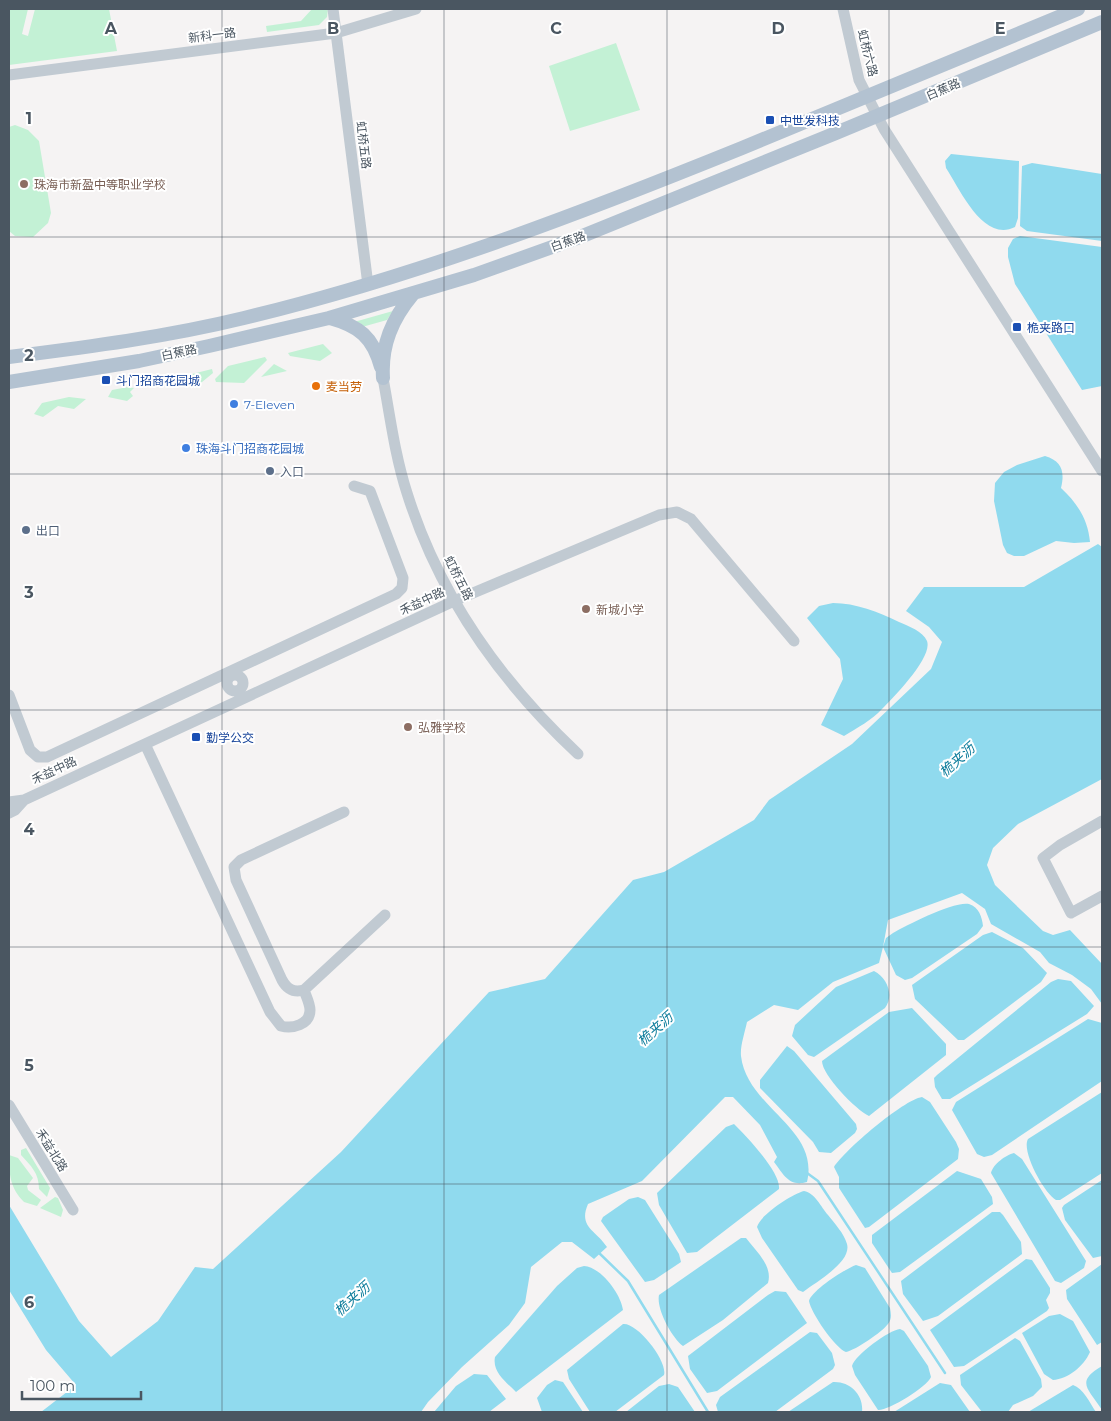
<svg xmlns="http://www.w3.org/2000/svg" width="1111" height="1421" font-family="Montserrat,'Noto Sans SC',sans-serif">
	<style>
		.green { fill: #c3f1d5 }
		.water { fill: #90daee }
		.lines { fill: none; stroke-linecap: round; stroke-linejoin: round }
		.stream { stroke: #90daee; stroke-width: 2.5 }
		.minor { stroke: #c1cad2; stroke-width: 11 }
		.major { stroke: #b3c2d1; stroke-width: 14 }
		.grid { fill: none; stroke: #4a5661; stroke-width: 1; stroke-opacity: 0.55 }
		.transit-dot { fill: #1a4fb4; stroke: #fff; stroke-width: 2 }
		.education-dot { fill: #8d6e63; stroke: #fff; stroke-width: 2 }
		.food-dot { fill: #e8710a; stroke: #fff; stroke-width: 2 }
		.shop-dot { fill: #3f7fe0; stroke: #fff; stroke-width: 2 }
		.service-dot { fill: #5c6f8a; stroke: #fff; stroke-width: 2 }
		.labels { text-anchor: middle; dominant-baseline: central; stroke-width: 4; stroke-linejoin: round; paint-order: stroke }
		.street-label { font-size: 12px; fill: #4a5661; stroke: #fff }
		.transit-label { font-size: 12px; fill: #164399; stroke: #fff; text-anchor: start }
		.education-label { font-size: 12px; fill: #785e54; stroke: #fff; text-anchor: start }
		.food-label { font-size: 12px; fill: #c56008; stroke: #fff; text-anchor: start }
		.shop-label { font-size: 12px; fill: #366cbe; stroke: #fff; text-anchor: start }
		.service-label { font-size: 12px; fill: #4e5e75; stroke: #fff; text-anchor: start }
		.water-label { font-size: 14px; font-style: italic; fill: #0c7c9b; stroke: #fff }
		.grid-label { font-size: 16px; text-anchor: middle; font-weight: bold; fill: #4a5661; stroke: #fff; stroke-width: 4; stroke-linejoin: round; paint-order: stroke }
	</style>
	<rect width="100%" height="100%" fill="#f5f3f3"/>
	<path class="green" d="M9,9H28L22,34L28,36L35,9H109L117,51L9,65Z
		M312,9H328L327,17L319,25L267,32L266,26L301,21Z
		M616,43L640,110L570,131L549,66Z
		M15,125L28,130L39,141L51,213L48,223L33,237L15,236L9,231V127Z
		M393,311L387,320L362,327L354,322Z
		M323,344L332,353L320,361L290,356L288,353Z
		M265,357L267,360L244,383L216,382L215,379L228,366Z
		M274,364L287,371L261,377Z
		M212,369L213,373L196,387L183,383L192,374Z
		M128,387L134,388L130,392L133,396L127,401L108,397L112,390Z
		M69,397L86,399L74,409L58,406L43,417L34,414L42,403Z
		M26,1148L50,1188L47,1197L39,1189C39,1173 31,1166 21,1155V1150Z
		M9,1155L18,1158L33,1178L27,1186L28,1190L41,1200L37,1206L24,1202C10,1188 9,1174 9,1155Z
		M55,1197L58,1198L63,1210L61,1217L40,1208Z"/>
	<path class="water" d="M951,154L1019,161L1018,218L1015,227C983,243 960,189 946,168L945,161Z
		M1032,163L1102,174V241L1027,231L1020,226L1022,166Z
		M1020,236L1102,247V386L1082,390L1015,284L1008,257V248L1013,239Z
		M1045,456C1062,461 1065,472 1061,488C1077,503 1088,519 1090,542L1074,543L1056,541L1024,556H1014L1007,553L1003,545L994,501L995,483L1004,472L1017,465Z
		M1098,544L1102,547V779L1018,824L993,848L987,865L995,885L1043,931L1053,935L1070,930L1102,964V1004L1091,989L1072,975L1049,963L1040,952L991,924L985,909L962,893L888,920L883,947L886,938L893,933C907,925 954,901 969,904C979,907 982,917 983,926L977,934L912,978L905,980L896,975L883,947L879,963L833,982L798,1010L774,1005L747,1022C745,1032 740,1046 741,1056C747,1108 820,1128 807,1182C789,1187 784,1175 774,1162L777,1157L760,1125L733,1097H725L642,1181L588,1204C578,1227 596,1230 607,1247L594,1259L572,1242H562L531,1267L525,1303L509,1325L462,1367L428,1402L421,1412H41L76,1385L46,1350L9,1290V1205L79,1321L111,1357L158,1321L195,1267L213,1269L341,1152L489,992L545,979L633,880L664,872L754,820L769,800L852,744L931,669L942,642L929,627L906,611L924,587H1024Z
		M833,603C856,603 878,612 899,622C908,626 923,631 927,641C933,657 894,697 882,709C872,720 857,728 844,736L821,725L843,679L840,659L807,618L819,606Z
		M992,932L1023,948L1047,973L1041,982L964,1040H958L915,999L912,985L983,935Z
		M874,971C888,978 894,996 885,1008L814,1057L808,1055L792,1036L795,1025L836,987Z
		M1058,979L1071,981L1094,1006L1087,1014L950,1099H942L935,1087L934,1078L937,1075L1051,982Z
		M912,1008L946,1044V1055L869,1116C856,1110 822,1075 822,1061L889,1012Z
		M1088,1019L1102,1023V1081L992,1155L984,1157L977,1154L952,1110L956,1102Z
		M787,1046L794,1051L856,1124L857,1129L855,1133L831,1153L819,1152L813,1142L760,1088V1080Z
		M1102,1092V1173L1060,1200H1056C1044,1193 1021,1151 1028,1139Z
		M922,1097L930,1102L956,1142L959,1149L958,1159L869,1227L865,1228L839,1188V1177L834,1167C845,1150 903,1100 922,1097Z
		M734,1124C746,1136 781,1172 779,1189L697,1252L687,1253L659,1205L657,1193L726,1127Z
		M1014,1153L1022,1159L1086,1261L1084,1268L1061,1283L1055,1281L991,1173C993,1164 1006,1155 1014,1153Z
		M957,1171L981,1179L992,1197L993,1204L900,1272L892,1273L872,1243V1235Z
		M1102,1180V1256L1093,1258L1065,1220L1062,1208L1064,1205Z
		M804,1191C815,1193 821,1207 828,1215C834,1223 844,1233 847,1244C852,1262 816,1282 803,1292L798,1290L762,1238L757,1227C760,1215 792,1194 804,1191Z
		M638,1197L645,1200L679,1254L681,1262L654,1280L645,1282L601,1221L603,1217L629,1199Z
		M992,1212H1000L1003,1215L1021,1242L1022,1254L938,1316L923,1321L903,1294L901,1281Z
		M741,1238H746C756,1251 773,1266 768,1283L723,1320L683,1346C672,1338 656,1309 659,1295Z
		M1026,1259L1032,1260L1050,1288V1293L1046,1300L1049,1308L1047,1311L964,1366L954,1367L930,1330Z
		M1102,1264V1342L1097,1345L1067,1299L1066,1290Z
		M856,1265L865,1268L890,1308C891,1314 892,1319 888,1324C882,1332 856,1350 846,1352C835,1348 811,1313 809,1301C812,1290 845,1269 856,1265Z
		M584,1266C601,1267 621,1294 623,1310L516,1392C506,1382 492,1372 495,1357L557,1286L577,1268Z
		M775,1291L786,1292L807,1323L717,1391L707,1393L690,1369L688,1356L768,1295Z
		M1060,1314L1073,1321L1090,1352C1084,1366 1068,1379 1053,1380L1044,1374L1022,1333L1049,1316Z
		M623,1324C637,1322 668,1361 664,1375L615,1412H590L569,1379L567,1370Z
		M900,1329L904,1331L928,1366L931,1377C927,1387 888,1411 878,1410L855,1375L852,1366C855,1355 889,1330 900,1329Z
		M810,1332L817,1333L832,1353L835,1365L833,1369L775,1412H718L716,1405L720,1397Z
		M1015,1338L1020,1341L1041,1379L1042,1387L1033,1396L1013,1405L1008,1412H982L961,1385L960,1375Z
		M1102,1366V1410C1088,1388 1075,1382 1102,1366Z
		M474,1374L487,1375L506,1399L489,1412H434L456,1386Z
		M555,1380L563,1382L583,1412H542L537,1398L547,1385Z
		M833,1382C850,1381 864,1395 862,1412H788Z
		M940,1383L951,1385L970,1412H894Z
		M669,1384L678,1387L695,1412H626L659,1386Z
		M1073,1385C1083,1388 1090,1403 1096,1412H1028Z"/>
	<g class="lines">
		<path class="stream" d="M807,1173L818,1181L945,1373
			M597,1251L628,1281L708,1412"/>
		<path class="minor" d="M333,9L368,285
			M843,9L859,80L884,129L1102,471
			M9,75L336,33L416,9
			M383,378C390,416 395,456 407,493C439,595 501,682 578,754
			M227 683a8 8 0 1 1 16 0a8 8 0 1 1-16 0Z
			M9,695L30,750L38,757H47L396,594L402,588L403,578L370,491L354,486
			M145,744L270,1012L281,1026C292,1029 310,1025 310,1010C310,1004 306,996 304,990
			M9,802L24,800L454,601L659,515L677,512L691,519L794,641
			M344,812L241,860L234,867L236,880L282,980C287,989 293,993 304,990L385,915
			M9,813L15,810L24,800
			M1102,821L1060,845L1043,858L1071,913L1102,896
			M9,1105L73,1210"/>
		<path class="major" d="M330,318C359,326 373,337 381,367
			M9,357C88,347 166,337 244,318C415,277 579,214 742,148C854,102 966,55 1078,9
			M383,378C381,345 392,319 413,294
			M9,382L139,361L209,346L329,318L474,275L580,237L836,133L1102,22"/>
	</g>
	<path class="grid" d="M222,9V1412M444,9V1412M667,9V1412M889,9V1412M9,237H1102M9,474H1102M9,710H1102M9,947H1102M9,1184H1102"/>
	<g class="transit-dot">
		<rect x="765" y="115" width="10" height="10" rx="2.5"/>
		<rect x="1012" y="322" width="10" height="10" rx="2.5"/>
		<rect x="101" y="375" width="10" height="10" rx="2.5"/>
		<rect x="191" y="732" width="10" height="10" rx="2.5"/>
	</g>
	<g class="education-dot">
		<circle cx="24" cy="184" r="5"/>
		<circle cx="586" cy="609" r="5"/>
		<circle cx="408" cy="727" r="5"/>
	</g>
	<circle class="food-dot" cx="316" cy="386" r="5"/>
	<g class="shop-dot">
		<circle cx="234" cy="404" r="5"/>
		<circle cx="186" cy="448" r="5"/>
	</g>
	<g class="service-dot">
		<circle cx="270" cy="471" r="5"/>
		<circle cx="26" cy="530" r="5"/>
	</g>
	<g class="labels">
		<g class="street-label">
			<text transform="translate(212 35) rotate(-7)">新科一路</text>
			<text transform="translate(868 53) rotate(76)">虹桥六路</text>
			<text transform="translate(943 89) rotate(-23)">白蕉路</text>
			<text transform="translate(364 145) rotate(83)">虹桥五路</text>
			<text transform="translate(568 241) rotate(-20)">白蕉路</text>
			<text transform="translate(179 352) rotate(-12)">白蕉路</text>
			<text transform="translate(459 578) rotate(63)">虹桥五路</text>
			<text transform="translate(422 601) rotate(-25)">禾益中路</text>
			<text transform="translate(54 770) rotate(-25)">禾益中路</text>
			<text transform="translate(52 1150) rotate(58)">禾益北路</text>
		</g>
		<g class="transit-label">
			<text x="780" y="120">中世发科技</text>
			<text x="1027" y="327">桅夹路口</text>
			<text x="116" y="380">斗门招商花园城</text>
			<text x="206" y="737">勤学公交</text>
		</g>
		<g class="education-label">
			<text x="34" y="184">珠海市新盈中等职业学校</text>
			<text x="596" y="609">新城小学</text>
			<text x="418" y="727">弘雅学校</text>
		</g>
		<g class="food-label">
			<text x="326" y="386">麦当劳</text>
		</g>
		<g class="shop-label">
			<text x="244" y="404">7-Eleven</text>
			<text x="196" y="448">珠海斗门招商花园城</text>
		</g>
		<g class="service-label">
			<text x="280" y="471">入口</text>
			<text x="36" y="530">出口</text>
		</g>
		<g class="water-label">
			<text transform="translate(957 760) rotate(-42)">桅夹沥</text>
			<text transform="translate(655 1029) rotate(-42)">桅夹沥</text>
			<text transform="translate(352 1299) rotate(-42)">桅夹沥</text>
		</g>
	</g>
	<g class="grid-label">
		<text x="111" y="34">A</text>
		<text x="333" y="34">B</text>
		<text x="556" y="34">C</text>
		<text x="778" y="34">D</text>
		<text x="1000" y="34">E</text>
		<text x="29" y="124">1</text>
		<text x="29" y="361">2</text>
		<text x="29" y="598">3</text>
		<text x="29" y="835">4</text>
		<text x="29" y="1071">5</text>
		<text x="29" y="1308">6</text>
	</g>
	<rect width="1111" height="1421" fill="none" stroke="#4a5661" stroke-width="20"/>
	<path d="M22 1391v8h119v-8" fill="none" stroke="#4a5661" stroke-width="2.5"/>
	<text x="30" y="1391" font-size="15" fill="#4a5661" stroke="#ffffff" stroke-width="4" paint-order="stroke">100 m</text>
</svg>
